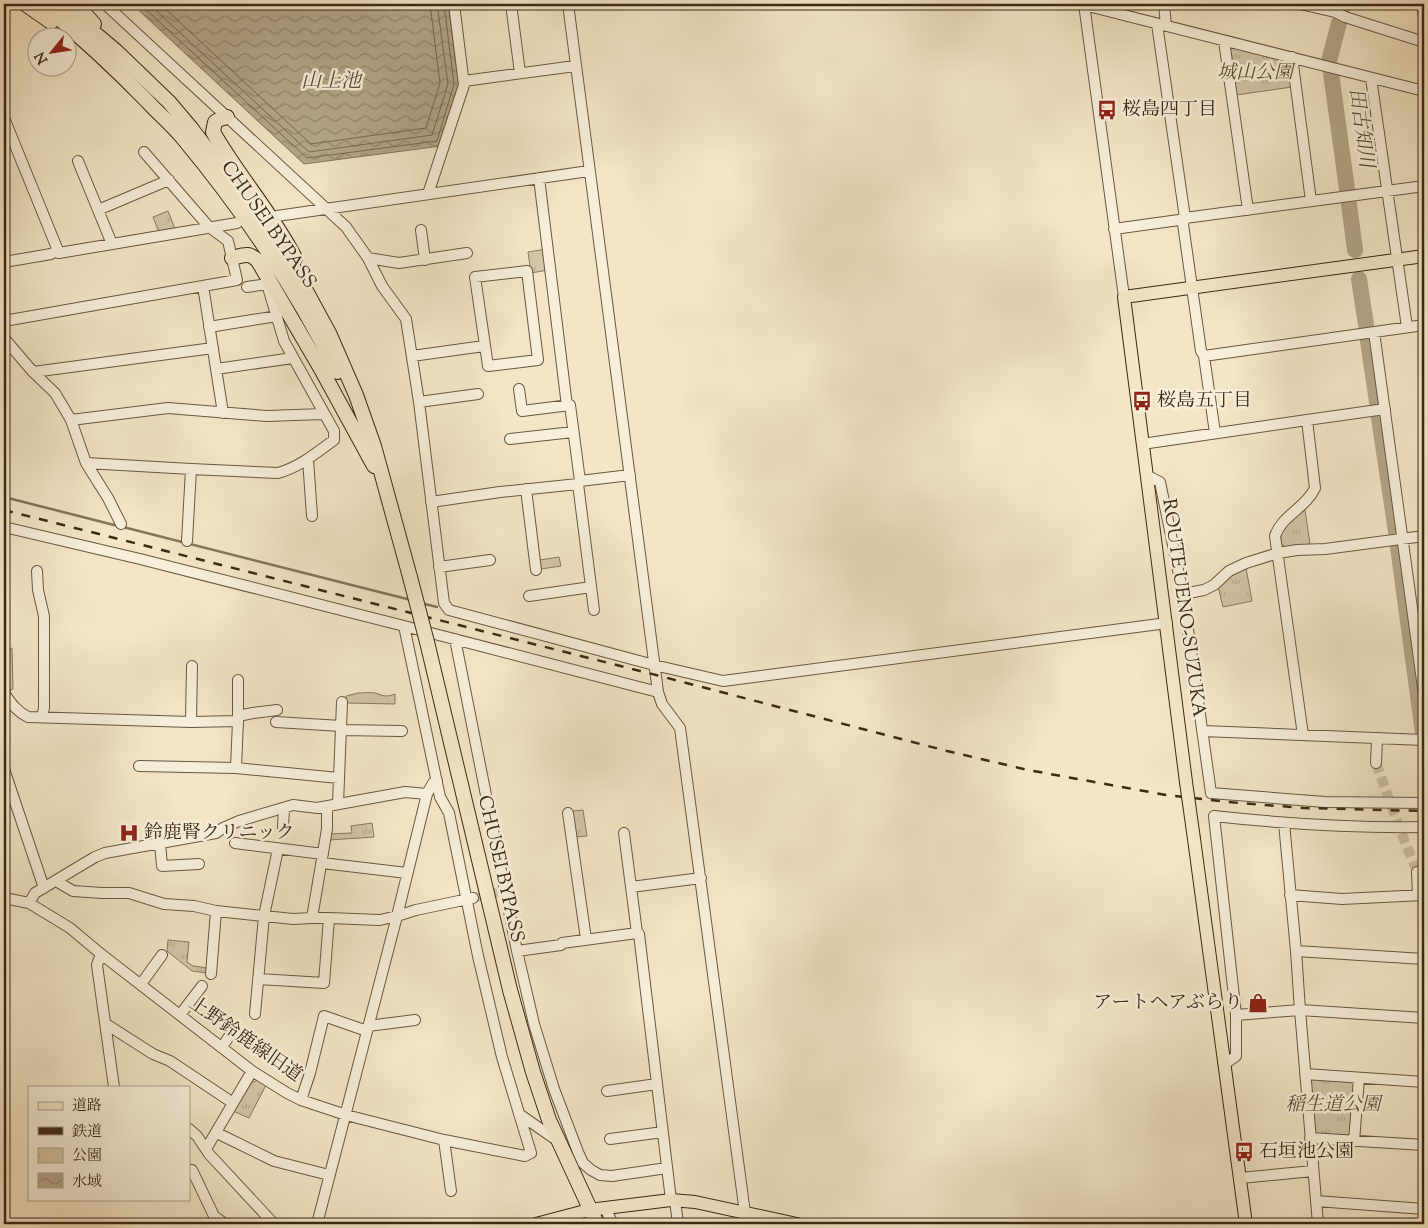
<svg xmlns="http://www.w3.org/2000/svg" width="1428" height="1228" font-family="'Sorts Mill Goudy','Noto Serif JP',serif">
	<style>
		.park { fill: url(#park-tufts); stroke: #88785e }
		.water { fill: url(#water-waves); stroke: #84745a }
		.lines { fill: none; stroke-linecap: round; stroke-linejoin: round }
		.shore { stroke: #78684e; stroke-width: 1 }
		.stream { stroke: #84745a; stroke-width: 2.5 }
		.river { stroke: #b4a689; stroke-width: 16 }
		.minor-tunnel { stroke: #cec0a2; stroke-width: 10; stroke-dasharray: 10 5; stroke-linecap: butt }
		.minor-casing { stroke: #695840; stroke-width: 12 }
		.major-casing { stroke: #3b2914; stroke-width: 14 }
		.highway-casing { stroke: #3b2914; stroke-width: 16 }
		.minor { stroke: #f7efda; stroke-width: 10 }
		.major { stroke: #f3e6c6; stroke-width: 12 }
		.highway { stroke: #f3e6c6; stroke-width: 14 }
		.rail { stroke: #3b2914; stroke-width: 2.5; stroke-dasharray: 9 9; stroke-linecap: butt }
		.major-bridge-casing { stroke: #3b2914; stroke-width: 14; stroke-linecap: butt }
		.highway-bridge-casing { stroke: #3b2914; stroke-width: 16; stroke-linecap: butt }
		.major-bridge { stroke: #f3e6c6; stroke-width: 12 }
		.highway-bridge { stroke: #f3e6c6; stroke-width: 14 }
		.labels { text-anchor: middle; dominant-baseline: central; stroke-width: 5; stroke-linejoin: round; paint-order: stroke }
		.park-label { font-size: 19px; font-style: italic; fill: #615039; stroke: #f7efda }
		.poi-label { font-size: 19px; fill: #3b2914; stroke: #f7efda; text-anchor: start }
		.street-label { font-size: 19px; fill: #3b2914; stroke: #f7efda }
		.water-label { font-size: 20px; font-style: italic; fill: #5f4e37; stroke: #f7efda }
	</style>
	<defs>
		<pattern id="park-tufts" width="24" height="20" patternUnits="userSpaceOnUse" patternTransform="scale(1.25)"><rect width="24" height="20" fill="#d4c6a8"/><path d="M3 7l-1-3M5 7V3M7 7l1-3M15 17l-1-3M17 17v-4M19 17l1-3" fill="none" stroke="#b7aa90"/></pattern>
		<pattern id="water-waves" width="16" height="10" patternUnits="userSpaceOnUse" patternTransform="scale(1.25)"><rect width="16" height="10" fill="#b4a689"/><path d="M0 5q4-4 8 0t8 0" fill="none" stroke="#94876f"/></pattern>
	</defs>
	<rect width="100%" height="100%" fill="#f3e6c6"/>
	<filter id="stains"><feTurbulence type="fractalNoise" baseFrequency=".004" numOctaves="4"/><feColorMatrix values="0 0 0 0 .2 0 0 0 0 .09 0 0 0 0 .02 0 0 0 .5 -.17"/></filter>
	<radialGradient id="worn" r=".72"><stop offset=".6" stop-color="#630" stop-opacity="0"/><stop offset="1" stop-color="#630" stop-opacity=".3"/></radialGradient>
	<path class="park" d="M1230,47H1233L1287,61L1292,87L1236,95Z
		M168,211L175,229L159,232L153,217Z
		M546,249L548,270L531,273L528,252Z
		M1305,510L1310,544L1286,548L1281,544C1279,524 1290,521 1305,510Z
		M559,557L561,566L541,569L540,560Z
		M1246,568L1252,601L1223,607L1218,586L1233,574Z
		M12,648L13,689L10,690L11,696L4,685V650Z
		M358,693C363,693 370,692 375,693C382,695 386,698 395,694V704L346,703V696Z
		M583,810L587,836L576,837L573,811Z
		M372,823L374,837L329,840L330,834L352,833L351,826Z
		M168,940L189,942L187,962L193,966L208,968L207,973L192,971L167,951Z
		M1314,1079L1356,1081L1352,1136L1318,1135L1313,1129L1309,1082Z
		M258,1080L266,1085L249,1118L233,1111L248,1084Z"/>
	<path class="water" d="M132,4H448L459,85L441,146L304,164Z"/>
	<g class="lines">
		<path class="shore" d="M140,4L307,158L437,141L454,84L444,4
			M149,4L309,152L432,135L448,84L437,4
			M160,4L311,144L426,128L440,83L430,4"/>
		<path class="stream" d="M4,497L118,526
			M123,527L411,600
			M421,603L437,607"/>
		<path class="river" d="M1342,8L1343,4
			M1329,61L1339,23
			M1331,73L1347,189
			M1349,204L1355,250
			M1359,279L1366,325
			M1368,341L1377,402
			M1379,418L1396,532
			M1398,547L1423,733"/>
		<path class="minor-tunnel" d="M1376,763L1401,832L1417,872
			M473,898L499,892"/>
		<defs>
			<path id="minor" d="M105,4L346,227L368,258L382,286L406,319L419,402L444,603L449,610L654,665L723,681L1167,623
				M511,4L520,73
				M568,4L658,692L662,704L680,728L745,1213
				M1084,4L1124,297
				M1164,4L1166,26
				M1300,4L1335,12L1345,17L1424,42
				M1422,4L1424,18
				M1084,5L1424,91
				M1157,24L1185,218L1183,224L1201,351L1204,356L1215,433
				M1224,41L1248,210
				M1292,57L1311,201
				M1371,78L1407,327
				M464,81L575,66
				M4,118L59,253L237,223
				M78,161L112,244
				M539,178L567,406
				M428,194L464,85L454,4
				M98,210L169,180
				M277,216L589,171
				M1114,229L1179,220L1185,218L1424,186
				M421,230L425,260
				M368,258L399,263L467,253
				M4,262L51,254L58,250
				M527,271L538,360L488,366L475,277Z
				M203,286L223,413
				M4,321L237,280L228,241L209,227L144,152
				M209,327L277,316
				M1374,332L1424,695
				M4,338L33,372L55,393L71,420L86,463L191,469L278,473C300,467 316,453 334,440V431L284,341L267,284L247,287
				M412,356L484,346
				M1204,356L1424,325
				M216,369L293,358
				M33,372L213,348
				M519,389L522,411L570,405L580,481L578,484L594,610
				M419,402L478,394
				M71,420L168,408L267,416L323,414
				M1307,420L1385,409
				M510,439L573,432
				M1142,444L1307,420L1315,488C1306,508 1282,515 1275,536L1303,735
				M308,459L312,516
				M86,463L108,498L121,524
				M1146,475L1160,482L1183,594L1211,793L1325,802L1424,803
				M580,481L630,475
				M526,489L536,570
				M431,502L500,492L578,484
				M4,527L140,559L404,626L658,692
				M187,541L191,469
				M439,567L490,560
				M37,571L38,590L44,616V708L42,717
				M1183,594L1204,590L1214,585L1229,571L1246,563L1278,553L1297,550L1325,549L1424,536
				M529,596L591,587
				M455,639L517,951L534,1024L554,1089L578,1152L583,1163L591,1170L600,1175L612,1176L667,1168
				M4,693C11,703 16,711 28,717L191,722L238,721L236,768
				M238,716L253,713L277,710
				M238,721V680
				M191,722L192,666
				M276,722L341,726
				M341,730L402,731
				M1203,731L1424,740
				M1376,763L1377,738
				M139,766L236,768L339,778
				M4,769L44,888
				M338,804L342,702
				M327,807V829L312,918H329L380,920L397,916L416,910L473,898
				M568,813L586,939
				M1284,823L1296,951L1300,1010L1318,1224
				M283,827L284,808
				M624,833L637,933L639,934L671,1200
				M160,843L162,866L199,864
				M235,843L323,854
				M322,863L407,873
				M1417,872L1418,895
				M56,881L73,891L102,893H129L164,904L194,906L216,911L264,916L293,919L312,918
				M631,887L701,878
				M1290,895L1342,899L1424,895
				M4,898L29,903L70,928L101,954L252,1071L287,1093L301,1100L346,1115L444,1140L525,1156L531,1153L502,1057L478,956L449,813L440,797L404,626
				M29,903L35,893L95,857L105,853L216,833L223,828L239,821L293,805L317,808L405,792L427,794
				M517,951L561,945L562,943L637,933
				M1296,951L1424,959
				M101,954L97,965L114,1087
				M211,974L216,911
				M259,979L324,983L329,918
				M141,984L162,955
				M255,1014L264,916L278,849
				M180,1015L202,986
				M1236,1015L1300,1010L1424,1018
				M106,1024L153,1054L170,1061L233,1103
				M368,1026L415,1020
				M222,1047L230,1035L231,1027
				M1225,1064L1236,1056V1015L1214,816C1286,824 1352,828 1424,827
				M1305,1074L1424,1082
				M607,1091L657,1084
				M301,1100L310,1073L324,1016L367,1031
				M519,1114L558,1141
				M189,1129L197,1136L209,1154L274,1224
				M217,1133L274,1161L329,1175
				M1310,1138L1424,1145
				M610,1139L663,1132
				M444,1140L451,1191
				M1354,1141L1359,1078
				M206,1149L252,1071
				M189,1170H192L214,1216L225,1224
				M1240,1178L1313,1171
				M675,1200L678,1224
				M1316,1201L1424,1209
				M605,1208L613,1224
				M317,1224L397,916L427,794L433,783L437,781"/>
			<path id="major" d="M1186,782L1124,297L1424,256
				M1194,839L1246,1224
				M536,1224L589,1210L671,1200L695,1202L797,1224"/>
			<path id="highway" d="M25,4L51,22
				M42,4C79,35 114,67 148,102C159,114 172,125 182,137C242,209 296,288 337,372
				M60,4L116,51L169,102L191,128L233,183L293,267L329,333L356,395L374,446L410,577
				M76,4L94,24
				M227,117L220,119L215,122L213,132C238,176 272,213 295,258
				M232,258C244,255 249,252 258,261L321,369L374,466
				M427,642L510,990L533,1072L549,1120L597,1224"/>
		</defs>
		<use href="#minor" class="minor-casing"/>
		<use href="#major" class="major-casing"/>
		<use href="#highway" class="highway-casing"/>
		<use href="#minor" class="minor"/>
		<use href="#major" class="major"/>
		<use href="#highway" class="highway"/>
		<path class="rail" d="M4,510L656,675L947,751L1028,770L1166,795L1239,803L1304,808L1424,811"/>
		<defs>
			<path id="major-bridge" d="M1186,782L1194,839"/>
			<path id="highway-bridge" d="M410,577L427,642"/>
		</defs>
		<use href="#major-bridge" class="major-bridge-casing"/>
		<use href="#highway-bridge" class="highway-bridge-casing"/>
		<use href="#major-bridge" class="major-bridge"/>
		<use href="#highway-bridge" class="highway-bridge"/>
	</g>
	<defs>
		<symbol id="bus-bare" viewBox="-9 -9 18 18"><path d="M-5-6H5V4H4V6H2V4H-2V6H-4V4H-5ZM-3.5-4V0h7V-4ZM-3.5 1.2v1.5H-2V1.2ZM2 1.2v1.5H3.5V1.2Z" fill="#8f2418" stroke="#f7efda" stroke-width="2.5" paint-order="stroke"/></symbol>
		<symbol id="hospital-bare" viewBox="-9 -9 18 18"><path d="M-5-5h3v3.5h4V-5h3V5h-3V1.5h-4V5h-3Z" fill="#8f2418" stroke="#f7efda" stroke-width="2.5" paint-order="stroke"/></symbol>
		<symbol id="shop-bare" viewBox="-9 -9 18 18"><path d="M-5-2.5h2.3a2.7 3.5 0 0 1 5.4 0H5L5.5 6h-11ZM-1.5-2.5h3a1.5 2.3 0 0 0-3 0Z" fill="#8f2418" stroke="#f7efda" stroke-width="2.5" paint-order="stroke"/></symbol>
	</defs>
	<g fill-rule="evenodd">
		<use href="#bus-bare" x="1093" y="96" width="28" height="28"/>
		<use href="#bus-bare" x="1128" y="387" width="28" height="28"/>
		<use href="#hospital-bare" x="115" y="819" width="28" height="28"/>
		<use href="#shop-bare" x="1244" y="989" width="28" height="28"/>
		<use href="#bus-bare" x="1230" y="1138" width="28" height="28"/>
	</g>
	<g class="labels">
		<g class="park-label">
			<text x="1255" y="73">城山公園</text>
			<text x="1333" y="1105">稲生道公園</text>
		</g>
		<g class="poi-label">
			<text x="1122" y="110">桜島四丁目</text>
			<text x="1157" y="401">桜島五丁目</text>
			<text x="144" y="833">鈴鹿腎クリニック</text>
			<text x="1243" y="1003" text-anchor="end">アートヘアぶらり</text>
			<text x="1259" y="1152">石垣池公園</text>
		</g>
		<g class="street-label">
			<text transform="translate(268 225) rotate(55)">CHUSEI BYPASS</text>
			<text transform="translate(1183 608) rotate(82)">ROUTE UENO-SUZUKA</text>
			<text transform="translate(500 869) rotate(77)">CHUSEI BYPASS</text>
			<text transform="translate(245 1040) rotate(35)">上野鈴鹿線旧道</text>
		</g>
		<g class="water-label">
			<text x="331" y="82">山上池</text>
			<text transform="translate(1360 128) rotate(82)">田古知川</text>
		</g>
	</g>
	<rect width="1428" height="1228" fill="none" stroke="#f3e6c6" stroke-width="20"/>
	<rect x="5" y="5" width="1418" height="1218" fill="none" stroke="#3b2914" stroke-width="2.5"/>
	<rect x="10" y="10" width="1408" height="1208" fill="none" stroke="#3b2914"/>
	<rect x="28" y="1086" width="162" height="115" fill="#f7efda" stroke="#aca08b"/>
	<rect x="38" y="1102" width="25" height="8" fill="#f3e6c6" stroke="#aca08b"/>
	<text x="72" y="1110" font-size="15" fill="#3b2914">道路</text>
	<rect x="38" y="1127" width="25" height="8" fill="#3b2914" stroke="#aca08b"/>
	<text x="72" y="1136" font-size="15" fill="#3b2914">鉄道</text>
	<rect x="38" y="1148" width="25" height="15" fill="url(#park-tufts)" stroke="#aca08b"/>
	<text x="72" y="1160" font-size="15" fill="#3b2914">公園</text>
	<rect x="38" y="1173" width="25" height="15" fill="url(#water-waves)" stroke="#aca08b"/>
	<text x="72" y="1186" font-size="15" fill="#3b2914">水域</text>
	<g transform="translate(52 52) rotate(240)"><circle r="24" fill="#f7efda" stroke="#aca08b"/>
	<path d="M0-4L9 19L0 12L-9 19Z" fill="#8f2418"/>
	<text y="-8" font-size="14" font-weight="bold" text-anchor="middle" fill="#3b2914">N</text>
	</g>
	<rect width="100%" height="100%" filter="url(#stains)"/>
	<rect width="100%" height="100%" fill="url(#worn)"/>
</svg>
